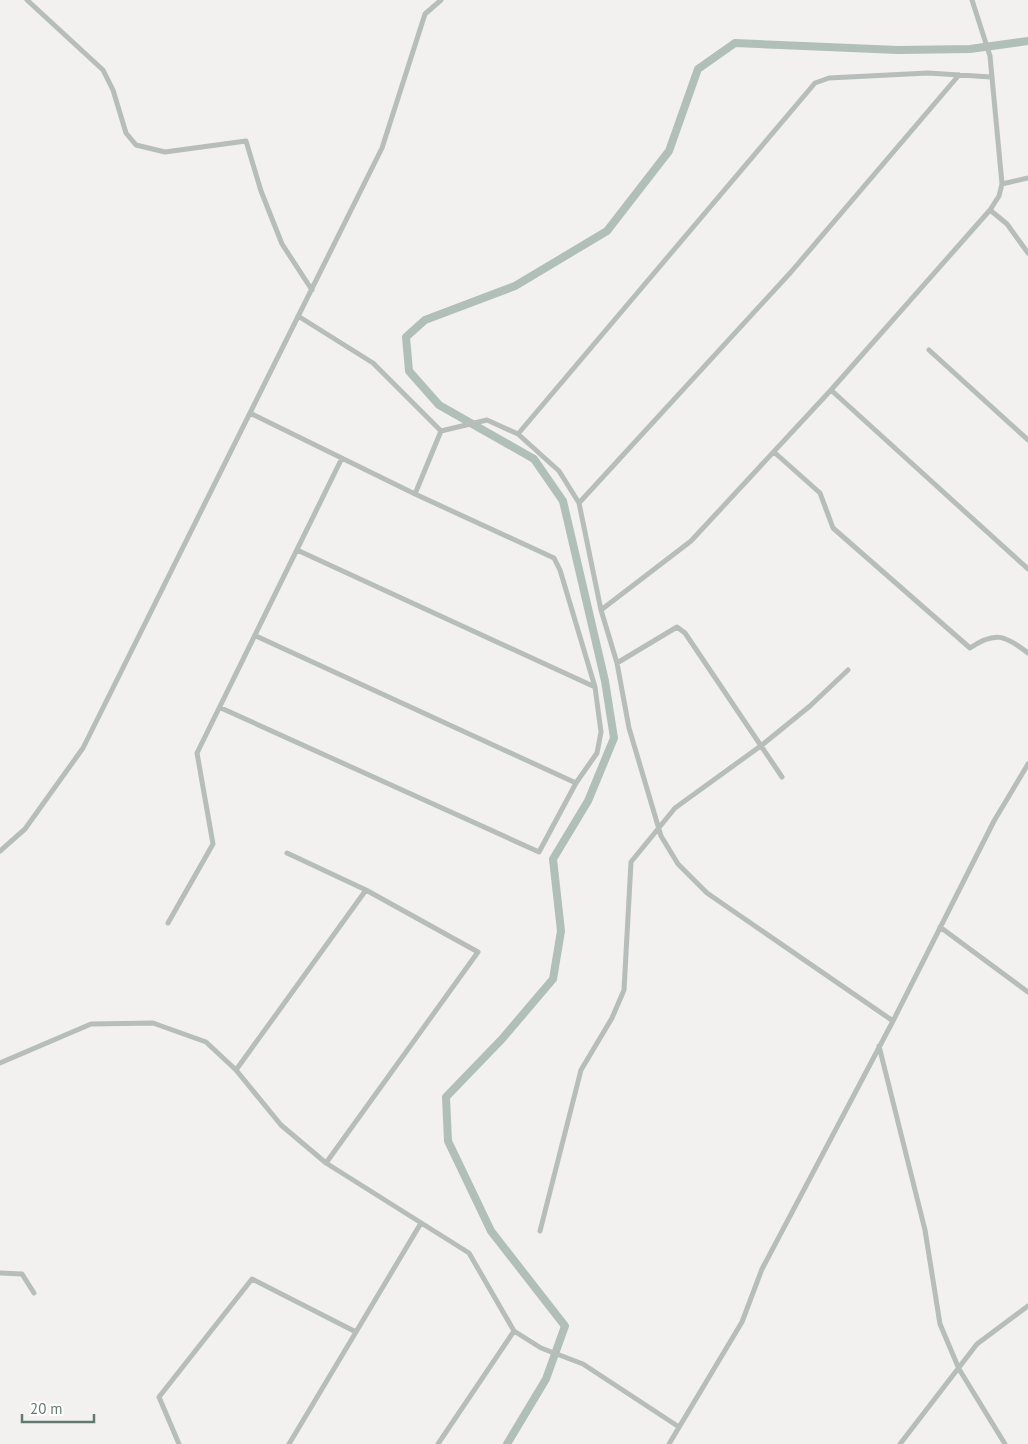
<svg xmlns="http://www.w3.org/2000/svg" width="1028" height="1444" font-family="'PT Sans',sans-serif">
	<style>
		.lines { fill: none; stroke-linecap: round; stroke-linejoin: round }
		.stream { stroke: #b0bfb8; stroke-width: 8 }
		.minor { stroke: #b6bdbb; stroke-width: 5 }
	</style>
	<rect width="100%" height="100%" fill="#f3f1f0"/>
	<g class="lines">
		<path class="stream" d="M507,1444L546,1379L565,1326L491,1231L448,1141L446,1097L502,1039L553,979L561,931L553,859L588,801L614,738L605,681L563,501L534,459L439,405L409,371L406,337L425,320L515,286L607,231L669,151L698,69L735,43L898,50L970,49L1028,41"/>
		<path class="minor" d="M27,0L103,70L113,90L126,133L136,145L165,152L246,141L261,191L282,244L312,290
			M972,0L990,56L1002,184L999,196L990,210L1007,224L1028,253
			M1002,184L1028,178
			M990,210L831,390L1028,569
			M298,316L373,363L441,431
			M929,350L1028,440
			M250,413L415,494L554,558L560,570L595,687L601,732L597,753L576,783
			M518,434L559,471L579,503L791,272L959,75
			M774,452L820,493L833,528L970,648C995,631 1005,635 1028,653
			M415,494L441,431L487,420L518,434L815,83L829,78L928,73L991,77
			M579,503L601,610L617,663L677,627L685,633L782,777
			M297,550L595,687
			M601,610L691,541L831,390
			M617,663L629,728L661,836L678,864L707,893L893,1021
			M221,708L539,852L576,783L256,636
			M0,851L25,829L83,748L382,148L425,14L441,0
			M287,853L366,890L478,952L326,1163
			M168,923L213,844L197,753L342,458
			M940,927L1028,992
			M879,1046L925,1230L940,1324L959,1369L1005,1444
			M0,1063L91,1024L153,1023L206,1042L236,1070L281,1125L326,1163L469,1253L514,1331L541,1348L583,1364L679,1427
			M236,1070L366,890
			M540,1231L581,1070L612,1018L624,990L631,862L675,808L762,745L810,706L848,670
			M0,1273L22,1274L34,1293
			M179,1444L159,1397L252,1279L356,1332L421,1223
			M289,1444L356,1332
			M438,1444L514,1331
			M669,1444L742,1322L762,1269L893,1021L994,821L1028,764
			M900,1444L977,1344L1028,1306"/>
	</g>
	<path d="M22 1414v8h72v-8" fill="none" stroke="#627871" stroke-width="2.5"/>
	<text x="30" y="1414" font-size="15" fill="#627871" stroke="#ffffff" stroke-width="4" paint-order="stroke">20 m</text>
</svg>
